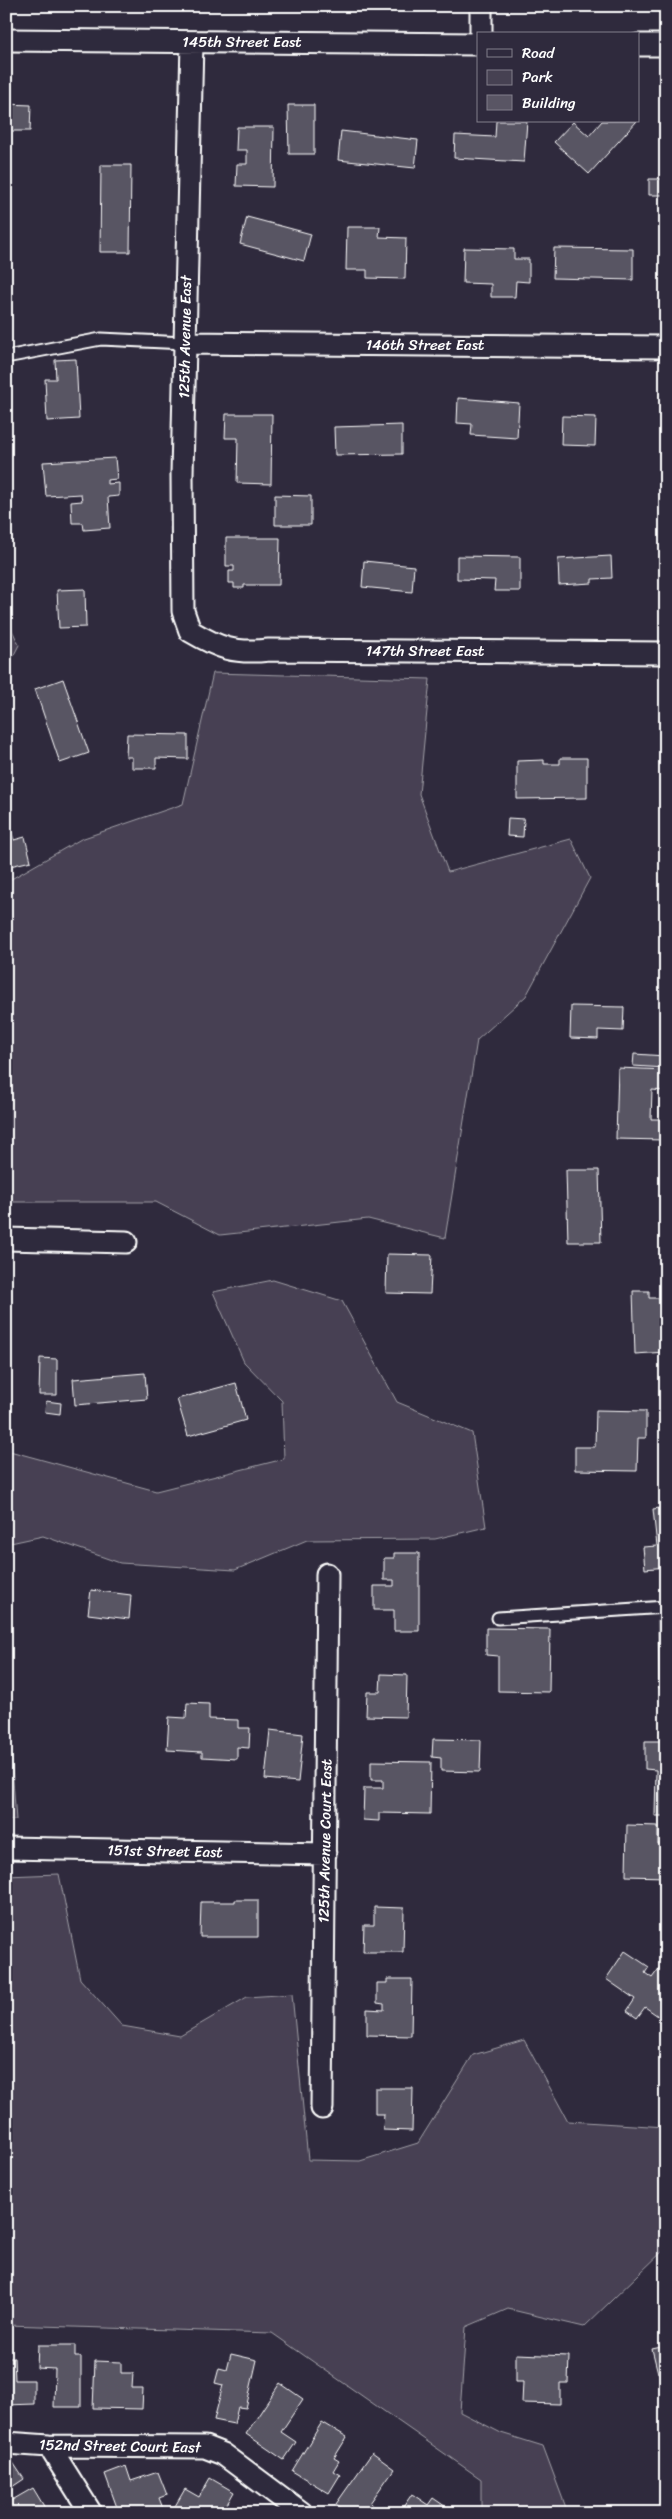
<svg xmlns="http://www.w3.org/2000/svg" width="672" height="2519" font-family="Sriracha,sans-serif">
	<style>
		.green { fill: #464152; stroke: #a2a0a8 }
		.building { fill: #595564; stroke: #fff }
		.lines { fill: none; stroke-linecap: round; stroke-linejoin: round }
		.lane-casing { stroke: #fff; stroke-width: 15 }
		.street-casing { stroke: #fff; stroke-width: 25 }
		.lane { stroke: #2f2a3d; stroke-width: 11 }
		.street { stroke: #2f2a3d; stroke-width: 21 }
		.labels { text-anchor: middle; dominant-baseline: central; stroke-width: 4; stroke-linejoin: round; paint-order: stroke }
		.street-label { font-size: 15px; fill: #fff; stroke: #2f2a3d }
	</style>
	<rect width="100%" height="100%" fill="#2f2a3d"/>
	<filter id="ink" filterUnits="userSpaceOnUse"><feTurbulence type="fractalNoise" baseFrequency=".02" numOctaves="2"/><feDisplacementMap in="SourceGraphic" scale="10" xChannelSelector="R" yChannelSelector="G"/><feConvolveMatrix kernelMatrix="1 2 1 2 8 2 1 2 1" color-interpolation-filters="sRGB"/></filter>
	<g filter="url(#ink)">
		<path class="green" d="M6,617L19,645L6,670Z
			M213,673L430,679L419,794L448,872L571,839L590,878L526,996L477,1040L445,1238L368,1219L220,1235L156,1202H6V882L81,839L183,804Z
			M273,1280L342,1301L397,1402L472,1433L486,1527L435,1539L307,1540L235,1570L120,1563L43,1536L6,1544V1450L156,1491L284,1459L282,1401L244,1362L213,1292Z
			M6,1687L16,1820H6Z
			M59,1874L80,1979L122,2026L180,2036L247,1997L292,1994L308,2160L360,2161L418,2143L473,2055L524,2040L568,2121L666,2127V2248L584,2327L508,2309L466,2327L460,2412L501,2433L543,2446L568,2513H481V2479L272,2333L6,2325V1876Z"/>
		<path class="building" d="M6,104L31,105L30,131H6Z
			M288,105H314V154H289Z
			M496,121H527L524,162L454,158L455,135L495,137Z
			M602,121H637L589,174L554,142L573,122L589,136Z
			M237,127H274L273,187L236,186L237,164H247V150H236Z
			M341,131L418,140L415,168L338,160Z
			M101,165H131L130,252H100Z
			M649,179H666V195H649Z
			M247,217L311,234L304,261L240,244Z
			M347,227H380L379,237L406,238L405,279L367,278V270H346Z
			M464,248L514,249V259H529V282L516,281L515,297H491V284L463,283Z
			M554,248L633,249V280L553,278Z
			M76,359L79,419L47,421L45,379H56L55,360Z
			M458,398L519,403L517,438L471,435L472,424L457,423Z
			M226,414H272L271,484L237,483L238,438H225Z
			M562,416L596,417L595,446L561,445Z
			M402,425V454L335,455L334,427Z
			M115,458L117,479L107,480V484L119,483V496L108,497L110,528L84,530L83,523H72L71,502L82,501L81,494L46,496L43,462Z
			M275,495L311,496V525H275Z
			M226,538H280L279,585H244V588H234V583H229V571H234V566H226Z
			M457,556L520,557V591H494L495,580L457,579Z
			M611,556L612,578L592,579V583L559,585L558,559Z
			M364,561L414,566L412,592L362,587Z
			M85,589L86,627L59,628L57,590Z
			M63,679L89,753L60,763L35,689Z
			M127,734L188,735V759L156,758V768H132V757H126Z
			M560,758H587V798L517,799V761L544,760V764H560Z
			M508,818L524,819L523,837L507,836Z
			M11,830L14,840L25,837L31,861L6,867V831Z
			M663,968H666V1025H660Z
			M571,1006L624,1007L623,1031L598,1030V1039L570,1038Z
			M634,1054L666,1056V1068L633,1066Z
			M618,1068L666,1070L665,1091L652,1090L651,1119H665L664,1140L616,1139Z
			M566,1170H599L601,1242H568Z
			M387,1254L432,1255L430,1294L386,1293Z
			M633,1291H649V1298H666V1352L635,1354Z
			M6,1293H10L11,1327H6Z
			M40,1358L57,1359V1395H39Z
			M145,1373L147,1399L75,1405L73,1379Z
			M236,1383L246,1420L188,1436L177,1399Z
			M46,1401L61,1403L60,1414L45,1412Z
			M596,1410L646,1411V1438H638L637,1471L575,1470V1447H595Z
			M666,1507V1567L645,1569L643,1547L657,1546L653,1509Z
			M394,1553H419V1631H394V1610H374V1586H394V1580H384V1558H394Z
			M91,1590L131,1595L129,1619L88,1614Z
			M658,1612H666V1688H659Z
			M486,1628L550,1629L549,1692L498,1691V1656L486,1655Z
			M381,1674L407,1675L406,1717L366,1716L367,1692H380Z
			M187,1703L209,1704V1719L238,1720V1728H250L249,1748L237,1747V1759L202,1757V1752L167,1750L169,1717L186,1718Z
			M270,1730L303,1734L298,1782L265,1779Z
			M433,1739L481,1740L480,1772L441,1771V1758L432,1757Z
			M645,1741H666V1816H655L656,1770L645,1769Z
			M371,1761L431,1762L430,1814L379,1813V1821L363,1820L364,1788H383V1780H371Z
			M627,1825L658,1826V1844H666V1877L626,1876Z
			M235,1900H258V1937H200L201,1902H235Z
			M374,1907L404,1908L403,1952H363L364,1925H374Z
			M625,1951L649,1967L645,1973L652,1978L666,1959V2005L658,2016L645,2007L637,2018L627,2011L635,1999L606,1979Z
			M387,1979H412L411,2036L367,2035V2009L384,2010V2004L377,2003V1983H387Z
			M375,2088H413L412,2131L383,2130L384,2114H375Z
			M38,2345H75V2357H81V2407H54L55,2369L37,2368Z
			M666,2346V2371L658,2373L652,2349Z
			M231,2354L257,2360L246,2408L238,2407L234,2424L214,2420L223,2385L215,2383L219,2368L227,2370Z
			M516,2354L569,2356L568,2383H560V2404L522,2403L523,2382H516Z
			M6,2358H14L15,2380H34V2404L6,2405Z
			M95,2361L121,2362V2373H133L132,2388H143L142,2409L93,2408Z
			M280,2383L303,2399L281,2432L296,2442L284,2460L246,2434Z
			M322,2422L347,2437L334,2458L339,2461L333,2471L340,2475L329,2493L292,2471Z
			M372,2453L394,2469L370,2503L383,2513H348L336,2504Z
			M12,2461L24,2479L6,2491V2465Z
			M126,2466L131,2481L158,2472L167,2495L159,2498L164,2511L140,2513L138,2509L128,2513H119L105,2474Z
			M210,2478L234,2492L222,2513H171L185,2489L199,2497Z
			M33,2488L48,2513H13L7,2503Z
			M412,2494L428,2505L433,2498L455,2513H399Z
			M243,2507L251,2513H239Z"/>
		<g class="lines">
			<defs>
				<path id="lane" d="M6,357L101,339L185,343
					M498,1618L666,1607"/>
				<path id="street" d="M481,34V6
					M6,40L478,44
					M192,42L182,474L183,611L190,631C219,648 234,654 269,650L666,653
					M638,45H666
					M185,343L666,347
					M6,1239L126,1242
					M6,1848L325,1854
					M322,2108L327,1574
					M6,2443L49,2446L205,2447L223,2454L302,2513
					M49,2446L91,2513"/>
			</defs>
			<use href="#lane" class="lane-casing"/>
			<use href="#street" class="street-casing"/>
			<use href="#lane" class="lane"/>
			<use href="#street" class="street"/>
		</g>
	</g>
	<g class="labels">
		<g class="street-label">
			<text x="242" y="42">145th Street East</text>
			<text transform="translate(185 337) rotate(-89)">125th Avenue East</text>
			<text x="425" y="345">146th Street East</text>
			<text x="425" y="651">147th Street East</text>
			<text transform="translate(325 1841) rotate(-89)">125th Avenue Court East</text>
			<text transform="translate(165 1851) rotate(1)">151st Street East</text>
			<text transform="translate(120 2446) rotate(1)">152nd Street Court East</text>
		</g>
	</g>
	<rect width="672" height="2519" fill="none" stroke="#2f2a3d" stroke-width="25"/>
	<rect x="12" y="12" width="647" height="2494" fill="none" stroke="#fff" stroke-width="2" filter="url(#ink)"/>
	<rect x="477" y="32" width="162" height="90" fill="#2f2a3d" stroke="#827f8b"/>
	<rect x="487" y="49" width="25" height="8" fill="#2f2a3d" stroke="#827f8b"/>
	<text x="522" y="58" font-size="15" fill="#ffffff">Road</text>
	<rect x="487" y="70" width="25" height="15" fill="#464152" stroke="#827f8b"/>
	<text x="522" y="82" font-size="15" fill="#ffffff">Park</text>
	<rect x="487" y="95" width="25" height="15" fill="#595564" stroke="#827f8b"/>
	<text x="522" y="108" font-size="15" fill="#ffffff">Building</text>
</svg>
